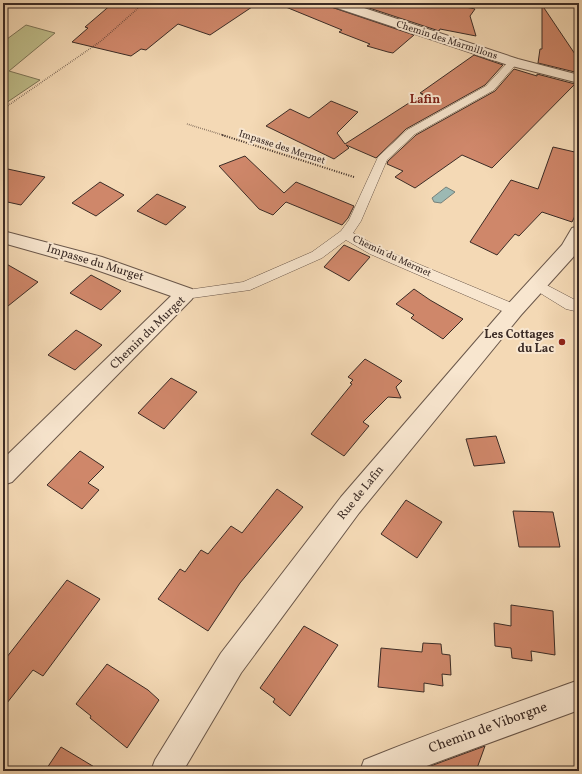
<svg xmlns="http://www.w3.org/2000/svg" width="582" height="774" font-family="Vollkorn,serif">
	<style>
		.green { fill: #bfbe8b; stroke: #7e7558 }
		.water { fill: #9cb9b3; stroke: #76817b }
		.building { fill: #cf876a; stroke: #3c2c26 }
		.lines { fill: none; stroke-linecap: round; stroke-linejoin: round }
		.lane-casing { stroke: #6a574a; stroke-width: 1 }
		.street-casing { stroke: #6a574a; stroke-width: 2 }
		.path-far1 { stroke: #3c2c26; stroke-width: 1.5; stroke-dasharray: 0.5 1.5; stroke-linecap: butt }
		.path { stroke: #3c2c26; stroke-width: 2; stroke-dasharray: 1 1.5; stroke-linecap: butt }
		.lane { fill: #f8e6cf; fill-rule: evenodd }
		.street { fill: #f8e6cf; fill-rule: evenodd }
		.poi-dot { fill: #8f2418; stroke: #f8e6cf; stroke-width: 1.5 }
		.labels { text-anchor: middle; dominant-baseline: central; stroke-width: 4; stroke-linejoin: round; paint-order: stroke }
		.far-street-label { font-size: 10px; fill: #3c2c26; stroke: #f8e6cf }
		.far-quarter-label { font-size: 12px; font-weight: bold; fill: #7a1f14; stroke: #f8e6cf }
		.street-label { font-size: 12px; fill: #3c2c26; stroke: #f8e6cf }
		.poi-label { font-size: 12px; font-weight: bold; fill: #3c2c26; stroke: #f8e6cf; text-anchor: end }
		.near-street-label { font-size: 14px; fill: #3c2c26; stroke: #f8e6cf }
	</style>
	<rect width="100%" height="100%" fill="#f4d9b5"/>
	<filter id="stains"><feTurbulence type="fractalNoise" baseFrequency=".005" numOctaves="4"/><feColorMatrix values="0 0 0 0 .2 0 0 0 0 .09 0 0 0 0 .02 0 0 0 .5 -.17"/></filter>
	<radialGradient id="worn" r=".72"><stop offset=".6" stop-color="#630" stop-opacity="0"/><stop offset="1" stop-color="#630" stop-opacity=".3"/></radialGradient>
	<path class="green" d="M26,25L55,33L9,71L40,80L3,105V42Z"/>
	<path class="water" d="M446,187L455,192L441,203L434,202L432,198Z"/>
	<path class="building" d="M113,3H258L210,35L178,24L146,50L141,49L131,56L72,42L88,28L85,27Z
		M276,3H328L331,7L414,35L393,53L388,52L367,46L370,44L339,32L342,30Z
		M354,3H447L475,9L470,16L476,36L440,29L439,31Z
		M542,5L579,60V73L538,63L540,49H542Z
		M474,55L503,65L485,85L406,129L376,158L346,145L349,148L334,159L266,126L290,109L309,118L331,101L358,112L337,133L345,144L423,94L420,93Z
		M514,69L537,76V74L575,84L492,168L462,155L415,188L395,177L403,171L387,164L388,161L416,135L495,91Z
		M553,147L579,153V208L572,222L542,212L519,236L515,234L497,255L470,242L511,180L538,189Z
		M245,156L284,193L296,182L354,206L348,218L342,225L286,202L273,215L259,209L219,166Z
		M3,168L45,177L21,205L3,201Z
		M100,182L124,195L96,216L72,203Z
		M157,194L186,207L166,225L137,211Z
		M344,245L370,257L349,281L324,267Z
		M3,262L38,282L3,310Z
		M91,275L121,291L101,310L70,293Z
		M414,289L430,300L463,319L443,339L411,318L414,315L396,304Z
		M76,330L102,345L75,370L48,355Z
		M365,359L402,381L396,387L401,398L388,397L363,422L369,426L344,456L311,434L352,384L350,383L353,380L348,377Z
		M171,378L197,392L164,429L138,413Z
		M496,436L505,463L474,466L466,439Z
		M80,451L104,467L88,483L99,490L82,509L47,485Z
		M277,489L303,507L240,583L208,631L158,599L180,569L185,572L201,550L208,554L231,526L242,533Z
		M406,500L442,522L417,558L381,534Z
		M513,511L553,512L560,547H519Z
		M67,580L100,599L43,676L33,670L3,708V662Z
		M511,605L553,611L555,655L531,651L532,661L512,658L511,648L495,646L494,623L511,626Z
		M304,626L338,645L290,716L273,702L275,699L260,688Z
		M423,643L441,644L442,654L450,655L451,675L442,674L443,686L424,683V692L378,687L381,648L422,652Z
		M107,664L148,690L159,700L127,748L90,718L91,716L76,704Z
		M485,746L476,771H417Z
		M61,747L101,771H45Z"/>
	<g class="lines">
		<defs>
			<path id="lane" d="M513,59L518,62L494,90L415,134L387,160L361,221L353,233L380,248L519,306L521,310L519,314L514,315L509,314L370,254L346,240L322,258L250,290L185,299L180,297L178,294L180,291L243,282L312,252L341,231L349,220L378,157L407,130L486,86L510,60Z
				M537,280L579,302V312L566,309L532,288L530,285L532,282Z"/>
			<path id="street" d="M329,3H349L518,59L579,75V83L508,65L331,6Z
				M579,226V248L576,254L521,315L359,513L241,673L183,771H151L155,760L221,653L341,497L507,305L562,245L572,228Z
				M3,231L102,257L192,289L195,294L192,299L12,482L3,485V459L171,296L88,267L3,243Z
				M579,680V710L413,771H360L364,760C435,731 507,706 579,680Z"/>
		</defs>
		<use href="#lane" class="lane-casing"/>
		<use href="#street" class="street-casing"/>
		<path class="path-far1" d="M3,109L101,41L144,3
			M187,124L226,136"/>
		<path class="path" d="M222,135L354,177"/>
		<use href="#lane" class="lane"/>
		<use href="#street" class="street"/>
	</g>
	<circle class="poi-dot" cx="562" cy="342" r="4"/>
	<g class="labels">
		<g class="far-street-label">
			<text transform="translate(447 40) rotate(18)">Chemin des Marmillons</text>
			<text transform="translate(282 147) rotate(18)">Impasse des Mermet</text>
			<text transform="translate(392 256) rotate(25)">Chemin du Mermet</text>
		</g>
		<g class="far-quarter-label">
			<text x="425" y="100">Lafin</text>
		</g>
		<g class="street-label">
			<text transform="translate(95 263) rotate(17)">Impasse du Murget</text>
			<text transform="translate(148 333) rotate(-44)">Chemin du Murget</text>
			<text transform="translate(361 493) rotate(-51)">Rue de Lafin</text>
		</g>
		<g class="poi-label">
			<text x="554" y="335">Les Cottages<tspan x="554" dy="14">du Lac</tspan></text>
		</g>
		<g class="near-street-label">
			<text transform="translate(488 728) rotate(-20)">Chemin de Viborgne</text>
		</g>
	</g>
	<rect width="582" height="774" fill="none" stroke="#f4d9b5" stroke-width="16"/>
	<rect x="4" y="4" width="574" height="766" fill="none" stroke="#3c2c26" stroke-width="2"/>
	<rect x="8" y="8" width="566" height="758" fill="none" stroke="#3c2c26"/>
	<rect width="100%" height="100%" filter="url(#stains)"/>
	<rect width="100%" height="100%" fill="url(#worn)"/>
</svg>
